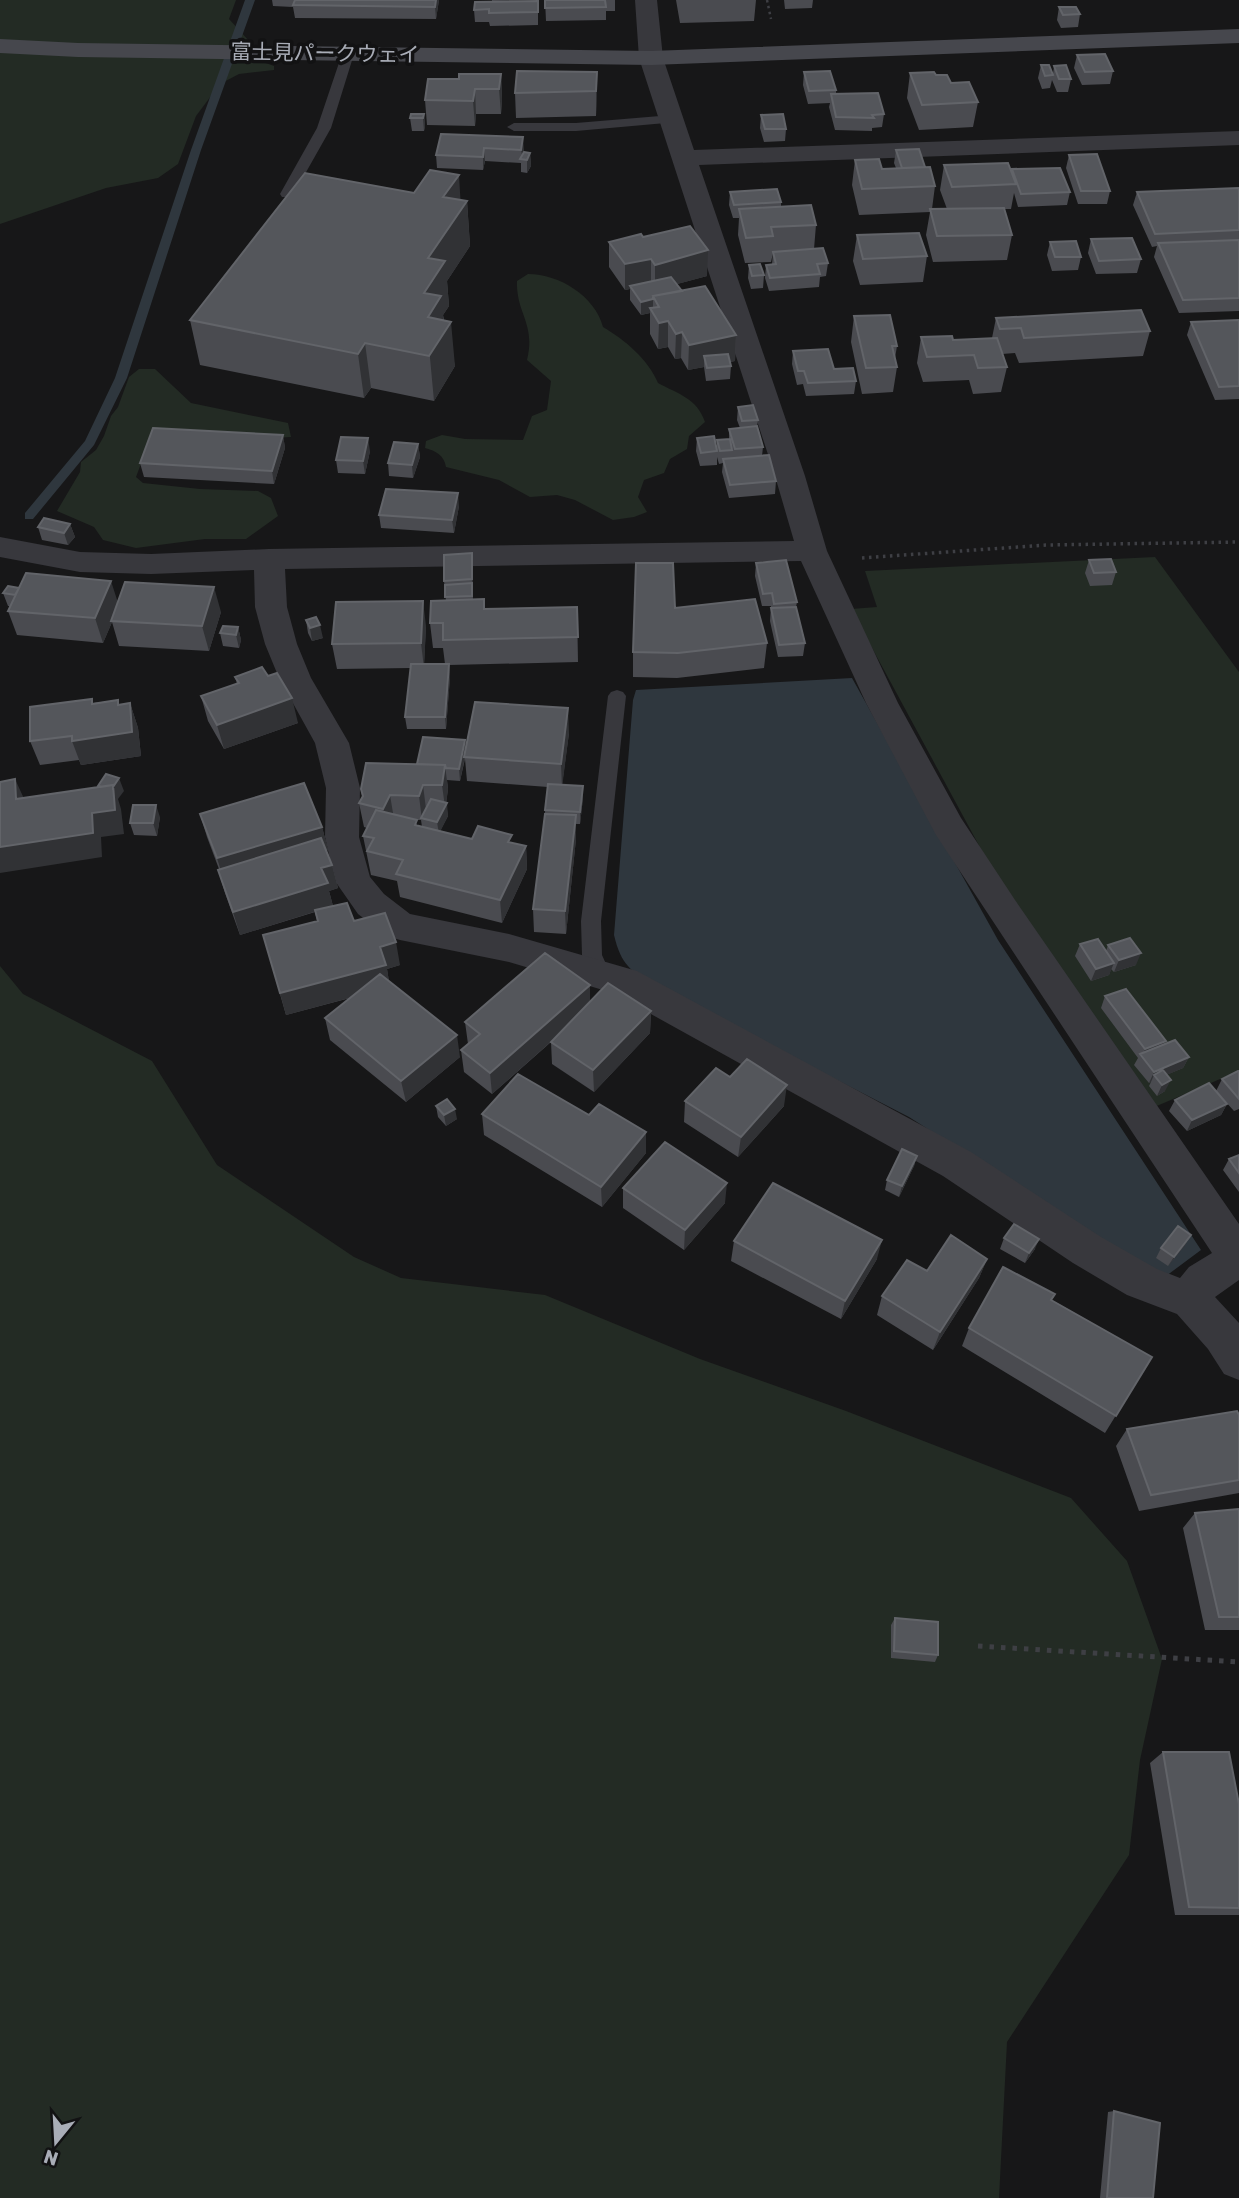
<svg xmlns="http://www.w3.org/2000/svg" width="1239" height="2198" font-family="Rubik,'Noto Sans JP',sans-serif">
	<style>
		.green { fill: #232b24 }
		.water { fill: #2f373e }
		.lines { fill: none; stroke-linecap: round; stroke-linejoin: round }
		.stream { fill: #2f373e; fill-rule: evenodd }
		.path-far2 { stroke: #3e3f44; stroke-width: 2.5; stroke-dasharray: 2.5 3.5; stroke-linecap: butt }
		.path-far1 { stroke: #3e3f44; stroke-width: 3.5; stroke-dasharray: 2.5 4.5; stroke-linecap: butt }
		.path { stroke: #3e3f44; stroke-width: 5; stroke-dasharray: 4.5 7; stroke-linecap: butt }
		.lane { fill: #38383d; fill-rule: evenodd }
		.street { fill: #38383d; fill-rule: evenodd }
		.secondary { fill: #46474d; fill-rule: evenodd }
		.wall { fill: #4a4b50; fill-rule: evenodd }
		.shaded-wall { fill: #313235 }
		.building { fill: #54565b; stroke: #626469; stroke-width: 2 }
		.labels { text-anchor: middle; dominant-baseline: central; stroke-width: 7; stroke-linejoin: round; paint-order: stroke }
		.far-street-label { font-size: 21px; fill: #a9adb7; stroke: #121213 }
	</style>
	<rect width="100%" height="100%" fill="#171718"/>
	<path class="green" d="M0,0H236L229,19L250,42L263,62L274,66V70L239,74L220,84L196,116L178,164L158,178L106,188L0,224Z
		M528,274C559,274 595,296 603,327C625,340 648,359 658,383C678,394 697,398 705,422L689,436L687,449L670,459L664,473L644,480L638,497L647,512L634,517L613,520L575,500L557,495L530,497L499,480L446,467C444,455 436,451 425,448L426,441L442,435L465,439L523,440L532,416L547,410L551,381L527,360C536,323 516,314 517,281Z
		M139,369H155L191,403L288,423L291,437L148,445L136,477L143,483L200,489L258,491L271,498L278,516L246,539H205L136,548L103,540L94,527L57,511L80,472L81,462L96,450L104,436L111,416L118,407L129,377Z
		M1155,557L1239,672V1071L1152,1108L995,875L851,609L877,607L865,571Z
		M0,966L23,994L152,1061L217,1165L354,1257L401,1278L545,1295L700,1359L846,1411L1071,1498L1127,1561L1162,1659L1140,1760L1129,1855L1007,2042L999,2198H0Z"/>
	<path class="water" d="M852,678L998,940L1201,1250L1162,1279L909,1117L656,987C631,971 621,965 614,935L633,700L636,690Z"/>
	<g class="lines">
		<path class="stream" d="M245,0H255L201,150L127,378L94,445L33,519H25V513L85,441L115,378L191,150Z"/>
		<path class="path-far2" d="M767,0L771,19"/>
		<path class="path-far1" d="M862,558L1046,545L1239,542"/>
		<path class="path" d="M978,1646L1239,1662"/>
		<path class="lane" d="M348,50L354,54L331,128L292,197H282L280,194L317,128L342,54Z
			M672,115L679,119L677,122L576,131H514L507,127L514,123H576Z
			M617,690L623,692L626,696L601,921L602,955L610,973L607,979L600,981L593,979L582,955L581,921L608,696L611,692Z"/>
		<path class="street" d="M635,0H657L663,58L694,150L1239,131V145L699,165L805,476L827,551L898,703L961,818L1015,900L1239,1224V1280L1215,1297L1239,1323V1380L1224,1374L1208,1349L1177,1314L1127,1295L1073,1263L943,1176L613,993L509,962L400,940L387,936L358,914L335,881L325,837L326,788L315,743L279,678L265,644L255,607L254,570L151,574L80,572L0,557V537L80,552L151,554L269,549L794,541L775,476L639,58ZM801,561L866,703L936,835L1212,1253L1189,1267L1180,1278L1157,1269L1101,1237L971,1152L637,971L509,934L410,914L384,894L370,877L359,837L360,788L349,743L311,678L297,644L287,607L285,569Z"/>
		<path class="secondary" d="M1239,29V43L651,65L78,57L0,53V39L78,43L651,51Z"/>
	</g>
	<path class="wall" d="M272,0H439L436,19L295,18L293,7L273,6Z
		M492,0L538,1V25L490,26L489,22H475L474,10L492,1Z
		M545,0H615V11H606V20L546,21Z
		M676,0H756L754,21L680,23Z
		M784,0H813L812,8L785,9Z
		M1059,7L1080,14L1078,27L1061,28L1057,20Z
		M1077,55L1113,71L1110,84L1082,85L1074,68Z
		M1041,65L1053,74L1054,66L1071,79L1068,92H1057L1052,80L1050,88L1042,89L1038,78Z
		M597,72L596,116L516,118L515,93Z
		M804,72L836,90V94L884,114L882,127L872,128V131L835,130L829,107L830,103L808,104L803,85Z
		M910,73L936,75L951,83L978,102L973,127L919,130L907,98Z
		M501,74L502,99L501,114H476L475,126L427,125L425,100L459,79Z
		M424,114L425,126L424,131H412L410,118Z
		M761,115L786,129L785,141L764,142L760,128Z
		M441,134L524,150L523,153H530L531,166L527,173L521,172V163L485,161L483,170L437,168L436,155Z
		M896,150L925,167L935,186L932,209H947L940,190L944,165L1012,173V169L1070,192L1067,205L1018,207L1014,193L1011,209H1004L1012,235L1007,260L933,262L926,235L930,212L859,215L852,185L855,160L882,169L896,168L894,163Z
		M1069,155L1110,191L1107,204H1078L1066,168Z
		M1239,188V311L1179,313L1154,257L1157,246L1152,247L1133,205L1137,192Z
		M730,192L781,202V207L816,225L814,249L828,263L826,276L820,277L819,287L769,291L765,278L766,265L772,264L773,253L771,262L745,263L738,235L739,218H733L729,205Z
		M414,193L467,201L470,246L447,281L449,306L443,315L455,366L434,401L371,388L364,398L200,365L190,320Z
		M857,235L927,256L923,282L860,285L853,261Z
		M643,237L707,276L677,284L682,291L736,335L735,361L730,362L731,366L730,379L706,381L704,367L688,370L681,358L675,359L668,347L658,349L650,334V313L641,315L630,300V289L625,290L609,267V242Z
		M1091,239L1141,259L1137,273L1096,274L1088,253Z
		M1050,242L1081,257L1078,270L1052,271L1047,255Z
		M749,265L764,275L763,288L751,289L748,278Z
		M854,316L897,346L895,358L897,367L893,392L862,394L851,342Z
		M996,318L1150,331L1143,356L1019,363L1015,353L1002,354L1007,367L1001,392L973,394L969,380L923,382L917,363L921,337L953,340L992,338Z
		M1239,320V399L1215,400L1187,335L1191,322Z
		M793,351L834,369L856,381L854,394L806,396L803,384L797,385L792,364Z
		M738,407L758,420L757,427L763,447L762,456L776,481L775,494L729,498L722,472L723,463L719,464L717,457V465L700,466L696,451L697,438L717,448V440L729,439V429L740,428L737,420Z
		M283,435L285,448L274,484L144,477L140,463Z
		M418,444L420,457L413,478L389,476L388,463Z
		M370,451L365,474L338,473L336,460Z
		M459,506L454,533L381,528L379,515Z
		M70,524L75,537L68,545L42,540L38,527Z
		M472,553L473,600L484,599L485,609L577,607L578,662L449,665L450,677L446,729H407L405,717L411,668L337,669L332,644L426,626L424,664H445L443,648H433L430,623L446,601L444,581Z
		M1089,560L1116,572L1112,585L1090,586L1085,573Z
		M756,563L797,602L796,607L805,643L803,656L778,657L770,621L771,606H762L755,576Z
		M3,593L118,602L221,612L209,651L119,646L112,622L103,643L17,635L8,611L10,606H8Z
		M675,608L767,643L764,668L677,678L633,677V652Z
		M306,620L323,638L312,641L308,633Z
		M238,627L241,640L239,648L223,646L220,633Z
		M268,676L298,723L224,749L208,721L201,696L237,684L235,677Z
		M92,699L93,703L118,700L119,705L130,703L138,728L141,756L81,765L79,760L40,765L30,741Z
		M569,733L562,785L583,786V798L580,824H576V839L566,934L534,932L533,909L548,787L467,781L465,759L460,781L447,780L448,789L446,803L448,816L440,831L472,839L513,843L526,846L527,869L502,923L400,897L397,881L371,875L363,836L367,828L364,827L359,803L362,797L361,789L417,764L465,740L466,750ZM414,820H421L422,827L418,826Z
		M200,814L322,827L328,850L326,851L332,865L338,888L329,891L333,906L354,921L400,965L387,969L389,982L460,1057L406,1102L330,1040L325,1018L350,998L286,1015L263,935L317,921L315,912L240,935L225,893L218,870L219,869L207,837Z
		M160,817L157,836L134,835L130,823Z
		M1080,944L1106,951L1108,945L1136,965L1114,972L1111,969L1109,975L1091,981L1075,956Z
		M590,985V1001L651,1011L650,1033L594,1092L552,1064L551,1042L492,1094L464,1072L461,1050L468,1044L465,1022Z
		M1105,996L1164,1044L1189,1057L1183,1068L1166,1075L1165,1091L1157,1096L1149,1086L1151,1082L1149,1083L1134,1065L1138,1058L1101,1008Z
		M1239,1071V1109L1234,1111L1216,1091L1222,1079Z
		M730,1077L784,1106L738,1157L684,1122L685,1101Z
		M1175,1100L1227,1104L1221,1115L1187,1131L1169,1111Z
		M436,1106L457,1119L446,1126L438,1117Z
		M482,1114L589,1115L646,1132V1153L602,1207L484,1135Z
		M1239,1155V1192L1223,1170L1229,1159Z
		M917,1156L914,1166L899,1197L885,1190L887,1180Z
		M623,1188L725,1203L684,1250L623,1208Z
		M1191,1235L1185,1245L1168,1266L1156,1258L1161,1248Z
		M1004,1238L1035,1249L1025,1263L1000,1249Z
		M734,1241L877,1259L841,1319L731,1261Z
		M987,1259L979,1278L933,1350L877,1315L882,1296L927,1271Z
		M1055,1294L1052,1300L1152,1357L1105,1433L962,1346L969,1328Z
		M1239,1415V1493L1139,1511L1116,1446L1127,1429Z
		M1239,1509V1630H1205L1183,1528L1195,1513Z
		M895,1618L938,1655L935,1662L891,1658V1625Z
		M1163,1752L1239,1804V1915H1175L1150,1763Z
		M1114,2111L1153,2198H1100L1108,2112Z"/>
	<path class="shaded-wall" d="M436,0H439L436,19L435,7Z
		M597,72V97L596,116V91Z
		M501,74L502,99L501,114L499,89Z
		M475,89L476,114L475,126L473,101Z
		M424,114L425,126L424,131L423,118Z
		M523,137L524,150L523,160L521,150Z
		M484,148L485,161L483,170V157Z
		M530,153L531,166L527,173V160Z
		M459,175L461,209L467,201L470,246L447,281L449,306L443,315L445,332L451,322L455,366L434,401L424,293L428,258L443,197Z
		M708,250L707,276L655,290V265Z
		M651,259V284L630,286V289L625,290V264Z
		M653,299V312L650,308V313L641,315V302Z
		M668,321V347L658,349L659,323Z
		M682,332L681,358L675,359L676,334Z
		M736,335L735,361L707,366L704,356V367L688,370L689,345Z
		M365,343L371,388L364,398L358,354Z
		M283,435L285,448L274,484L272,471Z
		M368,438L370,451L365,474L363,461Z
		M418,444L420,457L413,478L412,465Z
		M458,493L459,506L454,533L452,520Z
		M70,524L75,537L68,545L64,533Z
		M111,581L119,606L103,643L95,618Z
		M214,587L221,612L209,651L202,626Z
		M423,601L426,626L424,668L421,643Z
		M320,625L323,638L312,641L310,628Z
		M238,627L241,640L239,648L236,635Z
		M449,664L450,677L446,729L445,717Z
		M292,698L298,723L224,749L217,725Z
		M130,703L138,728L141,756L81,765L72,741Z
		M568,708L569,733L562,788L561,764Z
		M465,740L466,752L460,781L459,769Z
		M445,765L448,789L446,805L447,803L448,816L439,834L437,822L445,807L442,785Z
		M119,778L124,791L118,799L121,809L124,834L101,837L102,857L0,873V847L92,813Z
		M15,779L26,803L16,799Z
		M423,785L426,809L422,820L419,796Z
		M583,786V798L580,824V812Z
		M390,795L394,819L387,833L383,809Z
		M156,805L160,817L157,836L153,823Z
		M576,815V839L566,934L565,911Z
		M322,827L328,850L224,881L217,858Z
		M526,846L527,869L502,923L500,900Z
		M332,865L338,888L329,891L333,906L240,935L233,912L321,868Z
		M396,942L400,965L387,969L390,987L286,1015L280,993L380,947Z
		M1141,953L1136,965L1114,972L1119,960Z
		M1114,963L1109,975L1091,981L1096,969Z
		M590,985V1007L492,1094L490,1073Z
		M651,1011L650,1033L594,1092L593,1070Z
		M457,1035L460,1057L406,1102L401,1081Z
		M1166,1041L1160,1052L1142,1057L1145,1049Z
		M1189,1057L1183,1068L1157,1079L1154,1075L1151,1082L1149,1083L1154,1072Z
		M1171,1080L1165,1091L1157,1096L1162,1085Z
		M787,1085L784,1106L738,1157L741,1137Z
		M1227,1104L1221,1115L1187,1131L1192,1120Z
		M455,1109L457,1119L446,1126L444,1115Z
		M646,1132V1153L602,1207L601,1187Z
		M917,1156L914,1166L899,1197L902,1186Z
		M727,1183L725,1203L684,1250L685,1230Z
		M1191,1235L1185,1245L1168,1266L1174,1257Z
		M1039,1239L1035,1249L1025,1263L1029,1253Z
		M882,1240L877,1259L841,1319L845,1301Z
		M987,1259L979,1278L933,1350L940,1332Z"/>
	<path class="building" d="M295,0H436L435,7L293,5Z
		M545,0H605L606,7L545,8Z
		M538,1V12L489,13V9L474,10L475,2Z
		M1059,7H1076L1080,14L1063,15Z
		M1105,54L1113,71L1085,72L1077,55Z
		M1041,65H1049L1053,75L1045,76Z
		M1066,65L1071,79H1059L1054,66Z
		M517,71L597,72L596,91L515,93Z
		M830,71L836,90L809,91L804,72Z
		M934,72L936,75H947L951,83L969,82L978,102L922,105L910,73Z
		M459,74H501L499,89H475L473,101L425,100L428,79H459Z
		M878,93L884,114L872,115L874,118L836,117L831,94Z
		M411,114H424L423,118H410Z
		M783,114L786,129H765L761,115Z
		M441,134L523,137L521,150L484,148L483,157L436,155Z
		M919,149L925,167L902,168L896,150Z
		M524,152L530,153L527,160L520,159Z
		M1097,154L1110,191H1081L1069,155Z
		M879,159L882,169L930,167L935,186L862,189L855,160Z
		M1008,163L1016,184L952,187L944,165Z
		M1060,168L1070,192L1021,194L1012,169Z
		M430,170L459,175L443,197L467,201L428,258L445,261L424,293L441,296L428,317L451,322L429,356L365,343L358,354L190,320L305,173L414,193Z
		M1239,188V230L1155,234L1137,192Z
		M777,189L781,202L734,205L730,192Z
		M811,205L816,225L771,227L773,236L746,238L739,209Z
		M1004,208L1012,235L937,236L930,209Z
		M690,226L708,250L655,265L651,259L625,264L609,242L641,234L643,237Z
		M919,233L927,256L863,259L857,235Z
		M1132,238L1141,259L1099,261L1091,239Z
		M1239,240V298L1183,300L1158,243Z
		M1076,241L1081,257H1055L1050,242Z
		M823,248L828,263L817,264L820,274L770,278L766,265L776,264L773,252Z
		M760,264L764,275L752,276L749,265Z
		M671,277L682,291L653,296V299L641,302L630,286Z
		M705,286L736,335L689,345L682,332L676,334L668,321L659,323L650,308L659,307L653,296Z
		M1141,310L1150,331L1024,338L1021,328L1000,329L996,318Z
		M890,315L897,346H892L897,367L866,368L854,316Z
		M1239,320V386L1219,387L1191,322Z
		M952,336L953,340L997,338L1007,367L978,368L974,355L927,357L921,337Z
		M828,349L834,369L853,368L856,381L808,383L804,371H798L793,351Z
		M728,354L731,366L707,368L704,356Z
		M753,405L758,420L742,421L738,407Z
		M757,426L763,447L735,449L729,429Z
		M153,428L283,435L272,471L140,463Z
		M714,436L717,451L701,453L697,438Z
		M341,437L368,438L363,461L336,460Z
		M730,439L732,450L720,451L717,440Z
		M394,442L418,444L412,465L388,463Z
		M769,455L776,481L730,485L723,459Z
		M386,489L458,493L452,520L379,515Z
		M44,518L70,524L64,533L38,527Z
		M472,553V579L444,581V555Z
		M1111,559L1116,572L1094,573L1089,560Z
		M786,560L797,602L774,604L772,593L763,594L756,563Z
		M636,563H673L675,608L755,599L767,643L678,653L633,652Z
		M26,573L111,581L95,618L8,611Z
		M125,582L214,587L202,626L111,621Z
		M472,583V596L445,597V585Z
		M8,586L19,588L15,595L3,593Z
		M484,599V609L577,607L578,637L443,640V623H430L431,601Z
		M423,601L421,643L332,644L336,602Z
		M796,607L805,643L779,645L771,608Z
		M316,617L320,625L310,628L306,620Z
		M223,626L238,627L236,635L220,633Z
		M411,664H449L445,717H405Z
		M262,667L268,676L277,673L292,698L217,725L201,696L239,683L235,677Z
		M92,699V704L118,700V705L130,703L132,732L72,741V736L30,741V707Z
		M475,702L568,708L561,764L464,757Z
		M423,737L465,740L459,769L446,768L445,765L417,764Z
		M366,763L445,765L442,785H423L419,796L390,795L383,809L359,803L363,796L361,789Z
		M106,774L119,778L113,787V785L101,787L98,786Z
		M15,779L16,799L113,785L115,810L92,813L93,833L0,847V782Z
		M304,783L322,827L217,858L200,814Z
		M548,784L583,786L580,812L545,810Z
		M431,799L447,803L437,822L421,818Z
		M133,805H156L153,823H130Z
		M376,810L417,820L415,825L472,839L478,826L512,835L508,842L526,846L500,900L396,874L403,860L367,851L374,838L363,836Z
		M545,814L576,815L565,911L533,909Z
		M321,838L332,865L321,868L328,883L233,912L218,870Z
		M347,903L354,921L385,913L396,942L380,947L386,965L280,993L263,935L318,921L315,910Z
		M1130,938L1141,953L1119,960L1108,945Z
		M1098,939L1114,963L1096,969L1080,944Z
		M545,953L590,985L490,1073L461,1050L480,1034L465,1022Z
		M380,974L457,1035L401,1081L325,1018Z
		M608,983L651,1011L593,1070L551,1042Z
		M1126,989L1166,1041L1145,1049L1105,996Z
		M1175,1040L1189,1057L1154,1072L1140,1054Z
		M747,1059L787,1085L741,1137L685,1101L716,1068L730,1077Z
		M1163,1070L1171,1080L1162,1085L1154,1075Z
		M1238,1071H1239V1099L1222,1079Z
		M518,1074L589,1115L599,1104L646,1132L601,1187L482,1114Z
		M1209,1083L1227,1104L1192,1120L1175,1100Z
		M447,1099L455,1109L444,1115L436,1106Z
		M665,1142L727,1183L685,1230L623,1188Z
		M902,1149L917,1156L902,1186L887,1180Z
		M1239,1155V1173L1229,1159Z
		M773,1183L882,1240L845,1301L734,1241Z
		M1014,1224L1039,1239L1029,1253L1004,1238Z
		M1178,1226L1191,1235L1174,1257L1161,1248Z
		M951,1235L987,1259L940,1332L882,1296L907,1260L927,1271Z
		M1003,1267L1055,1294L1051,1300L1152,1357L1116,1416L969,1328Z
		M1237,1411L1239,1415V1480L1151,1495L1127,1429Z
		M1239,1509V1617H1219L1195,1513Z
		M895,1618L938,1622V1655L894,1651Z
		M1163,1752H1229L1239,1804V1908L1189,1907Z
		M1114,2111L1160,2123L1153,2198H1107Z"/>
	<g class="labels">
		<g class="far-street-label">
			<text transform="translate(325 53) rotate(1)">富士見パークウェイ</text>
		</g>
	</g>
	<g transform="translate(56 2142) rotate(198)" stroke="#121213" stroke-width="5" paint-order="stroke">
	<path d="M0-5L12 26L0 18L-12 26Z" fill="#a9adb7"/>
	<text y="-10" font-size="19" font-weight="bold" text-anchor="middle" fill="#a9adb7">N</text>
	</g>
</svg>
